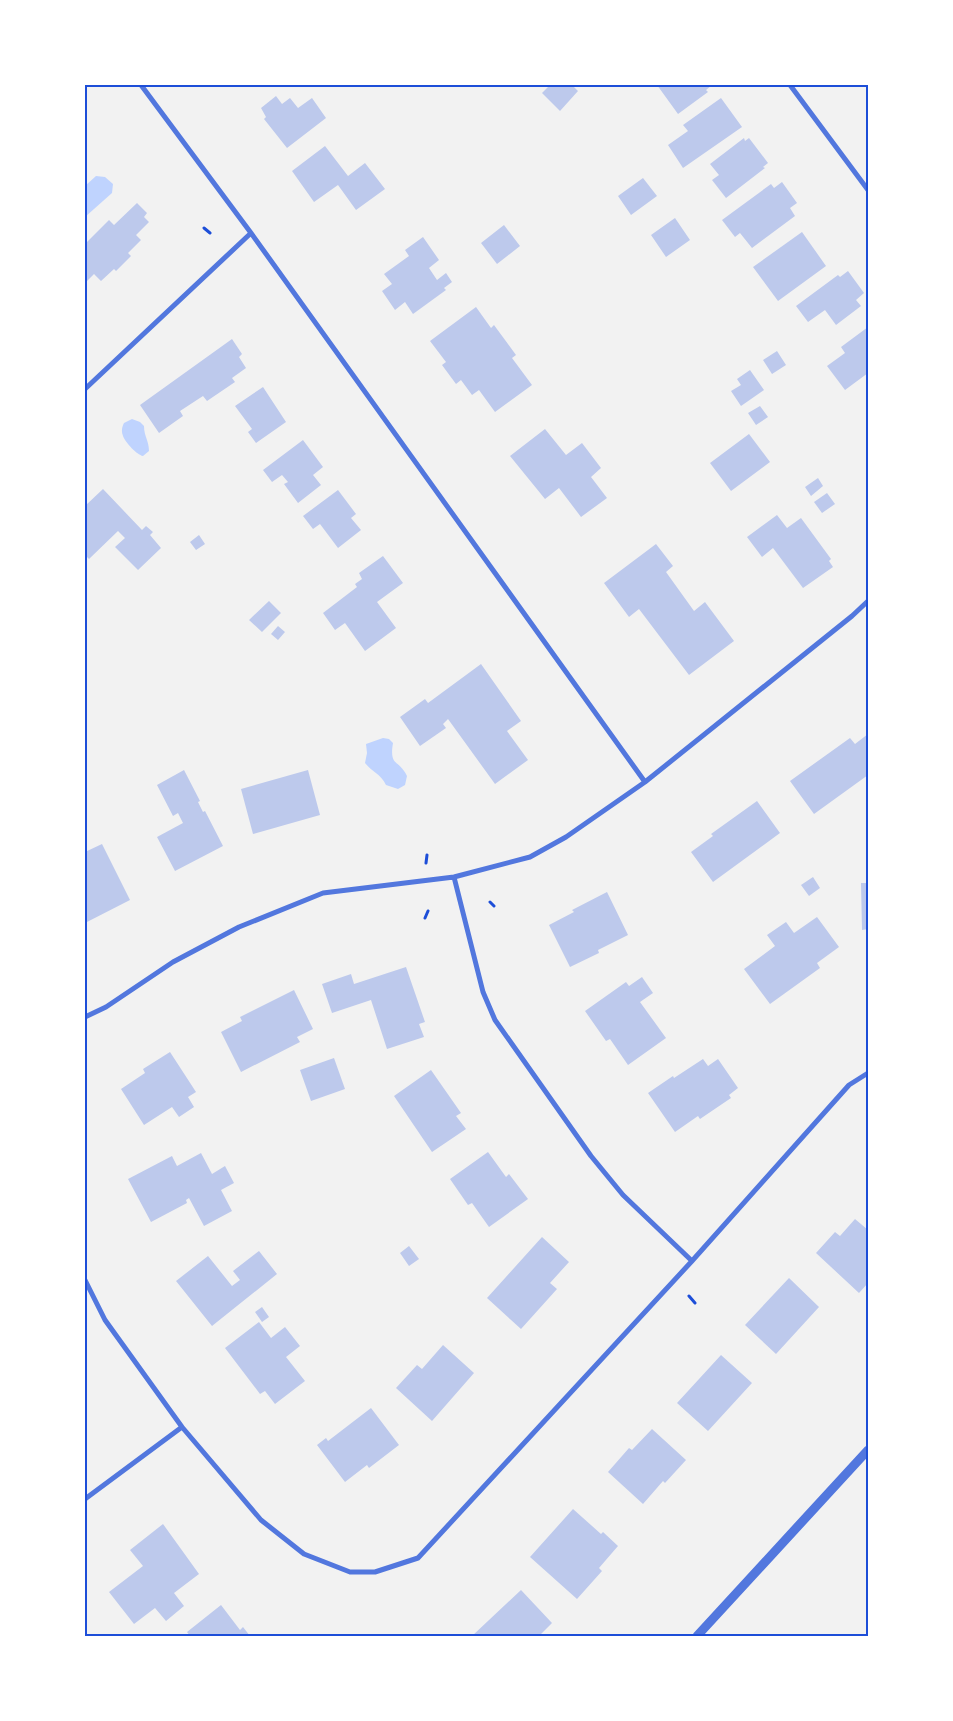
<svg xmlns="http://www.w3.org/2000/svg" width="953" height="1721" font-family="'Times New Roman',serif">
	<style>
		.water { fill: #bfd3fe }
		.building { fill: #bdc9ec }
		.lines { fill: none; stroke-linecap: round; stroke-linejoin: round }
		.path { stroke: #1d4ed8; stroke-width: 3 }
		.minor { stroke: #5277de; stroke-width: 5 }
		.tertiary { stroke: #5277de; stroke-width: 9 }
		.neatline { fill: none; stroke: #1d4ed8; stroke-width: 2 }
	</style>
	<rect width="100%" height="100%" fill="#f2f2f2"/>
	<path class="water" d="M96,176L105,177L113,184L112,193L85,217V186Z
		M132,419L140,422L144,426C144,436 149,441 149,451L143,456C137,455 125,442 123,436C121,431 122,427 124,423Z
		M383,738L389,739L393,743C389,767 399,759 407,776L405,785L398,789L386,785C381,774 372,772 365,763L367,753L366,744Z"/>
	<path class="building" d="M550,85H572L578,91L560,111L542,93Z
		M657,85H712L706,90L708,92L678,114Z
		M276,96L282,104L290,98L298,108L312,98L326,118L287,148L264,119L266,117L261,108Z
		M721,98L742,127L683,168L668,145L688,131L683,125Z
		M744,138L745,141L749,138L768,163L763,167L765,168L726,198L712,180L719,175L710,164Z
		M325,146L348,176L365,163L385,189L356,210L338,185L314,202L292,171Z
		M643,178L657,196L631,215L618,196Z
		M782,182L797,203L790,208L795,216L752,248L740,233L735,237L722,220L771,184L774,188Z
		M137,203L147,213L144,217L149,222L136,235L141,240L128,253L131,256L116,271L114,269L101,281L94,274L85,283V244L109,220L114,225Z
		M675,218L690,240L666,257L651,235Z
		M504,225L520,246L497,264L481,243Z
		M802,232L826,266L778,301L753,267Z
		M423,237L439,260L429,268L437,280L446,273L452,282L444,288L446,290L413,314L405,302L395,310L382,291L392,284L384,274L409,256L405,250Z
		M848,271L864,293L856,300L861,306L836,325L825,310L808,322L796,306L838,275L840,277Z
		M476,307L491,328L494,325L516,355L512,358L532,385L495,412L479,390L472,395L461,380L456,384L442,365L446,362L430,341Z
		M868,327V373L845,390L827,366L845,353L841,347Z
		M232,339L242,354L239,357L246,368L232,378L235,382L207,401L203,396L180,411L183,416L159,433L140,405Z
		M777,351L786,365L772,374L763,360Z
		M750,370L764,390L741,406L731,391L741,385L737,379Z
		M263,387L286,422L256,443L248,432L252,429L235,406Z
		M760,406L768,417L756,425L748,413Z
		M545,429L566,455L582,443L601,468L591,477L607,498L581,517L559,488L545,499L510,456Z
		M749,434L770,462L731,491L710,463Z
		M303,440L323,467L313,475L321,485L298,503L284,484L288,482L282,475L272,482L263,470Z
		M818,478L823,486L811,496L805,487Z
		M103,489L142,530L146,526L153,532L150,535L161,548L138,570L115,547L125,538L118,531L89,559L85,555V506Z
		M338,490L356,514L351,518L361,530L338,548L320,524L313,529L303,516Z
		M827,493L835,504L822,513L814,502Z
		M777,515L787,528L801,518L831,559L829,561L833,567L803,588L773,548L762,557L747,537Z
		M199,535L205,544L196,550L190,542Z
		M656,544L673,566L666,572L694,611L705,602L734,641L689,675L639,609L629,617L604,583Z
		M383,556L403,583L377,602L396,628L365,651L345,623L335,630L323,613L357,587L355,584L362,579L359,573Z
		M269,601L281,613L262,632L249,620Z
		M278,626L285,632L278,640L271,634Z
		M481,664L521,721L507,731L528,760L495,784L448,719L443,724L446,728L420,746L400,717L425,699L428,703Z
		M868,734V775L814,814L790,781L850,738L855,744Z
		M184,770L200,801L198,802L203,812L205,811L223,846L175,871L157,837L183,823L178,813L173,816L157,785Z
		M308,770L320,815L253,834L241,789Z
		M757,801L780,833L713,882L691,852L713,836L711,834Z
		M102,844L130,900L85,923V852Z
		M813,877L820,888L809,896L801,885Z
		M861,883H868V929L862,930Z
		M607,892L628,935L598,950L599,953L570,967L549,925L574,912L572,910Z
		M817,917L839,947L817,963L820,968L770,1004L744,969L775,946L767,935L786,922L794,933Z
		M406,967L425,1022L419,1024L424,1037L387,1049L371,1000L332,1013L322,984L351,974L354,984Z
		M642,977L653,993L640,1002L666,1038L628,1065L610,1039L606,1041L585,1011L626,982L629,986Z
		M294,990L313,1029L297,1037L300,1042L241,1072L221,1032L242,1021L240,1017Z
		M170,1052L196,1092L188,1097L194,1107L179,1117L172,1107L144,1125L121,1089L145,1073L143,1069Z
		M334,1058L345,1089L311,1101L300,1070Z
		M703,1059L708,1066L718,1059L738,1088L729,1095L731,1098L700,1119L698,1116L675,1132L648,1093L673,1076L674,1078Z
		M431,1070L461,1113L456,1116L466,1129L432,1152L394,1096Z
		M488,1152L506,1177L509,1174L528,1199L489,1227L472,1203L468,1205L450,1179Z
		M201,1153L212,1174L225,1166L234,1183L221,1190L232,1211L204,1226L189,1198L186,1200L187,1203L151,1222L128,1179L172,1156L177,1166Z
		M855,1219L868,1230V1283L859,1293L816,1253L835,1232L840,1236Z
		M542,1237L569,1262L550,1283L557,1289L521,1329L487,1298Z
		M409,1246L419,1259L409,1266L400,1253Z
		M259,1251L277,1274L212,1326L176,1281L208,1256L232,1286L240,1280L233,1271Z
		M789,1278L819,1307L776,1354L745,1325Z
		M262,1307L269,1317L262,1322L255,1312Z
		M259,1322L271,1338L285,1327L300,1346L286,1357L305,1381L275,1404L265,1391L260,1394L225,1348Z
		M443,1345L474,1373L432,1421L396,1388L417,1365L422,1369Z
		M721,1355L752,1383L708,1431L677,1403Z
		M371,1408L399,1445L369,1468L367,1465L345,1482L317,1445L326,1438L328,1441Z
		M652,1429L686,1460L665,1483L663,1481L643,1504L608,1472L629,1448L632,1450Z
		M573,1509L601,1534L603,1532L618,1546L599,1568L602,1571L577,1599L530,1557Z
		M163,1524L199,1574L174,1593L184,1606L166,1621L155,1608L134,1624L109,1592L143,1566L130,1550Z
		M521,1590L552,1623L539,1636H472Z
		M221,1605L240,1630L243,1627L250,1636H190L187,1632Z"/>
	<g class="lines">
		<path class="path" d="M204,228L210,233
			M426,863L427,855
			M490,902L494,906
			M425,918L428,911
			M689,1296L695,1303"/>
		<path class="minor" d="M141,85L251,233L645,782
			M790,85L868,190
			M85,389L251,233
			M454,877L483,992L495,1020L591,1156L623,1195L692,1261
			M85,1017L106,1007L173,962L239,927L323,893L454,877L530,857L566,837L645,782L852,616L868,601
			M85,1280L105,1320L182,1427L261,1520L304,1554L350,1572H375L418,1558L692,1261L849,1085L868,1073
			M85,1499L182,1427"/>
		<path class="tertiary" d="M697,1636L868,1450"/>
	</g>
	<rect width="953" height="1721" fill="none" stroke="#ffffff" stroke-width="172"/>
	<rect x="86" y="86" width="781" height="1549" class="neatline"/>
</svg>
